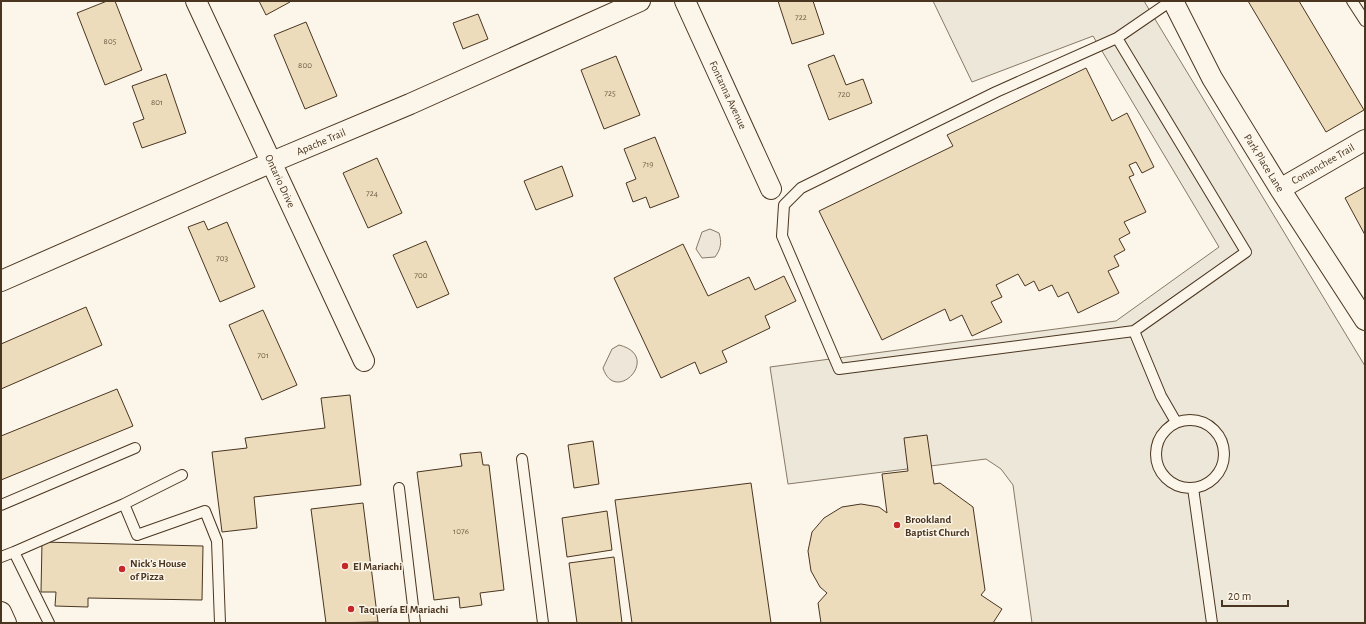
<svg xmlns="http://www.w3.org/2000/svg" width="1366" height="624" font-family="'Alegreya Sans',sans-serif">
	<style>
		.green { fill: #ede6d9; stroke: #887966 }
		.parking { fill: #ede7d9; stroke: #887966 }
		.building { fill: #ecdcbc; stroke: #4a3520 }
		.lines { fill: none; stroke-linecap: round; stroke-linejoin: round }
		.lane-casing { stroke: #4a3520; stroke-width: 12 }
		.street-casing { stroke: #4a3520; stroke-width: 22 }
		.lane { stroke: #fbf6e9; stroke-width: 10 }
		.street { stroke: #fbf6e9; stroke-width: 20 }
		.poi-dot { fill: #c62828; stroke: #fbf6e9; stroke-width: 1.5 }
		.labels { text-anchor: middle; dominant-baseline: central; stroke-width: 3; stroke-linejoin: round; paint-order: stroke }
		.number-label { font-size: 9px; fill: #725f47 }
		.street-label { font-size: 11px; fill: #4a3520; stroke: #fbf6e9 }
		.poi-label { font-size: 11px; font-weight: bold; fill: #4a3520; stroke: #fbf6e9; text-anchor: start }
	</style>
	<rect width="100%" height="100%" fill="#fbf6e9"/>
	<path class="green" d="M710,229L719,233C722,242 721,249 715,257L702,258L696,249L702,232Z
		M619,345C663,356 615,406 603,368L612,349Z"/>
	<path class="parking" d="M933,1H1144L1365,366V623H1032L1013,485L1001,469L986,459L788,484L770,367L1116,321L1219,247L1093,36L972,82Z"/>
	<path class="building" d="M107,1H115L142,70L105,85L77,13Z
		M259,1H289L290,2L266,15Z
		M778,1H813L824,34L792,44Z
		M1248,1H1299L1364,110L1326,132Z
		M478,14L488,39L463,49L453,23Z
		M306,22L337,96L305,109L274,35Z
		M834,55L846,85L863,79L872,103L829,120L808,65Z
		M616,56L640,115L604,129L581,70Z
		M1086,68L1112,121L1127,113L1154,167L1142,173L1136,162L1129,165L1134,175L1129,177L1146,212L1124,222L1130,233L1119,239L1125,250L1114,256L1119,266L1108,271L1119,293L1078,313L1068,292L1058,297L1052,285L1039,291L1034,281L1025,286L1018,274L996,285L1002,297L991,302L1002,322L972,336L962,315L950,321L945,309L882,340L819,211L953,146L947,135Z
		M166,74L186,133L142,148L133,123L144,119L132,86Z
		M655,137L679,197L650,208L646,197L633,202L626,183L636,179L624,149Z
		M377,158L402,213L368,228L343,173Z
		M562,166L573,196L536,210L524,181Z
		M1365,187V235L1345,198Z
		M204,221L208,230L227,222L255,287L220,302L188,227Z
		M426,241L449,294L417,308L393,255Z
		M683,244L708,296L749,277L755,290L784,276L796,301L765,316L770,328L722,351L727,362L700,374L695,362L661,378L614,278Z
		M86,307L102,345L1,389V344Z
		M263,310L297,385L262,400L229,325Z
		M117,389L133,426L1,480V436Z
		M350,395L361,485L254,497L257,528L222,532L212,452L247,448L245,438L325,428L321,398Z
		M927,435L934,484L940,483L973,507L985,590L981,595L1002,609L993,623H821L818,603L827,593L820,587L811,571L808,551L812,532L824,518L842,507L861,504L879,507L887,513L882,474L908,471L904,438Z
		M593,441L599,484L574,488L568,445Z
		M481,452L483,465H489L504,590L480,593L482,605L460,608L459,597L434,600L417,472L462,466L460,454Z
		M751,483L771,623H632L615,500Z
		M363,503L378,622L326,623L311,509Z
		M607,511L612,550L567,557L562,518Z
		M42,542L203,546L202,600L88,598V607L55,606L56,592H41Z
		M614,557L622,623H577L569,563Z"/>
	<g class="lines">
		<defs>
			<path id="lane" d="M1171,1L1117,38L1246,252L1134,331L1161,396L1176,422
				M1352,1L1365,21
				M1117,38L996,92L801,188L784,205L782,236L839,369L1134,331
				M1156 454a34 34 0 1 1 68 0a34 34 0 1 1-68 0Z
				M522,459L543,623
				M399,488L415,623
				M1193,488L1212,623
				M124,504L182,475
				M1,505L135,448
				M14,552L124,504L137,535L205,511L217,541L220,623
				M1,557L14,552L49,623"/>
			<path id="street" d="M196,1L364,361
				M685,1L771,189
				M1173,1L1212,78L1280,189L1365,320
				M1280,189L1365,140
				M1,281L272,162L410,104L640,1
				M1,612L6,623"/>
		</defs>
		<use href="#lane" class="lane-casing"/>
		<use href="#street" class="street-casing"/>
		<use href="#lane" class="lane"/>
		<use href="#street" class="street"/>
	</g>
	<g class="poi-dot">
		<circle cx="897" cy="525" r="4"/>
		<circle cx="345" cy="566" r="4"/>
		<circle cx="122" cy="569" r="4"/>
		<circle cx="351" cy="609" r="4"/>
	</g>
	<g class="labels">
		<g class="number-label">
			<text x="801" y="17">722</text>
			<text x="110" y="41">805</text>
			<text x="305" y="65">800</text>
			<text x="610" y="93">725</text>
			<text x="844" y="94">720</text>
			<text x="157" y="102">801</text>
			<text x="648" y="164">719</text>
			<text x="372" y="193">724</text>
			<text x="222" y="258">703</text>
			<text x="421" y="275">700</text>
			<text x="263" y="355">701</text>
			<text x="461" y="531">1076</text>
		</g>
		<g class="street-label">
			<text transform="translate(728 95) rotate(65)">Fontanna Avenue</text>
			<text transform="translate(321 142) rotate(-23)">Apache Trail</text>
			<text transform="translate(1264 163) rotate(58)">Park Place Lane</text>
			<text transform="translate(1323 164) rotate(-30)">Comanchee Trail</text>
			<text transform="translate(280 181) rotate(65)">Ontario Drive</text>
		</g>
		<g class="poi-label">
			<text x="905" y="519">Brookland<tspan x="905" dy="13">Baptist Church</tspan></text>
			<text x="130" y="563">Nick's House<tspan x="130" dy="13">of Pizza</tspan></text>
			<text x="353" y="566">El Mariachi</text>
			<text x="359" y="609">Taquería El Mariachi</text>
		</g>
	</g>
	<rect width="1366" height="624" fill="none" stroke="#4a3520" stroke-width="4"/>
	<path d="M1222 600v6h66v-6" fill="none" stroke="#4a3520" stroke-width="2"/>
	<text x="1228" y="600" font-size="12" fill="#4a3520" stroke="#fbf6e9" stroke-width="3" paint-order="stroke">20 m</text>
</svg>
